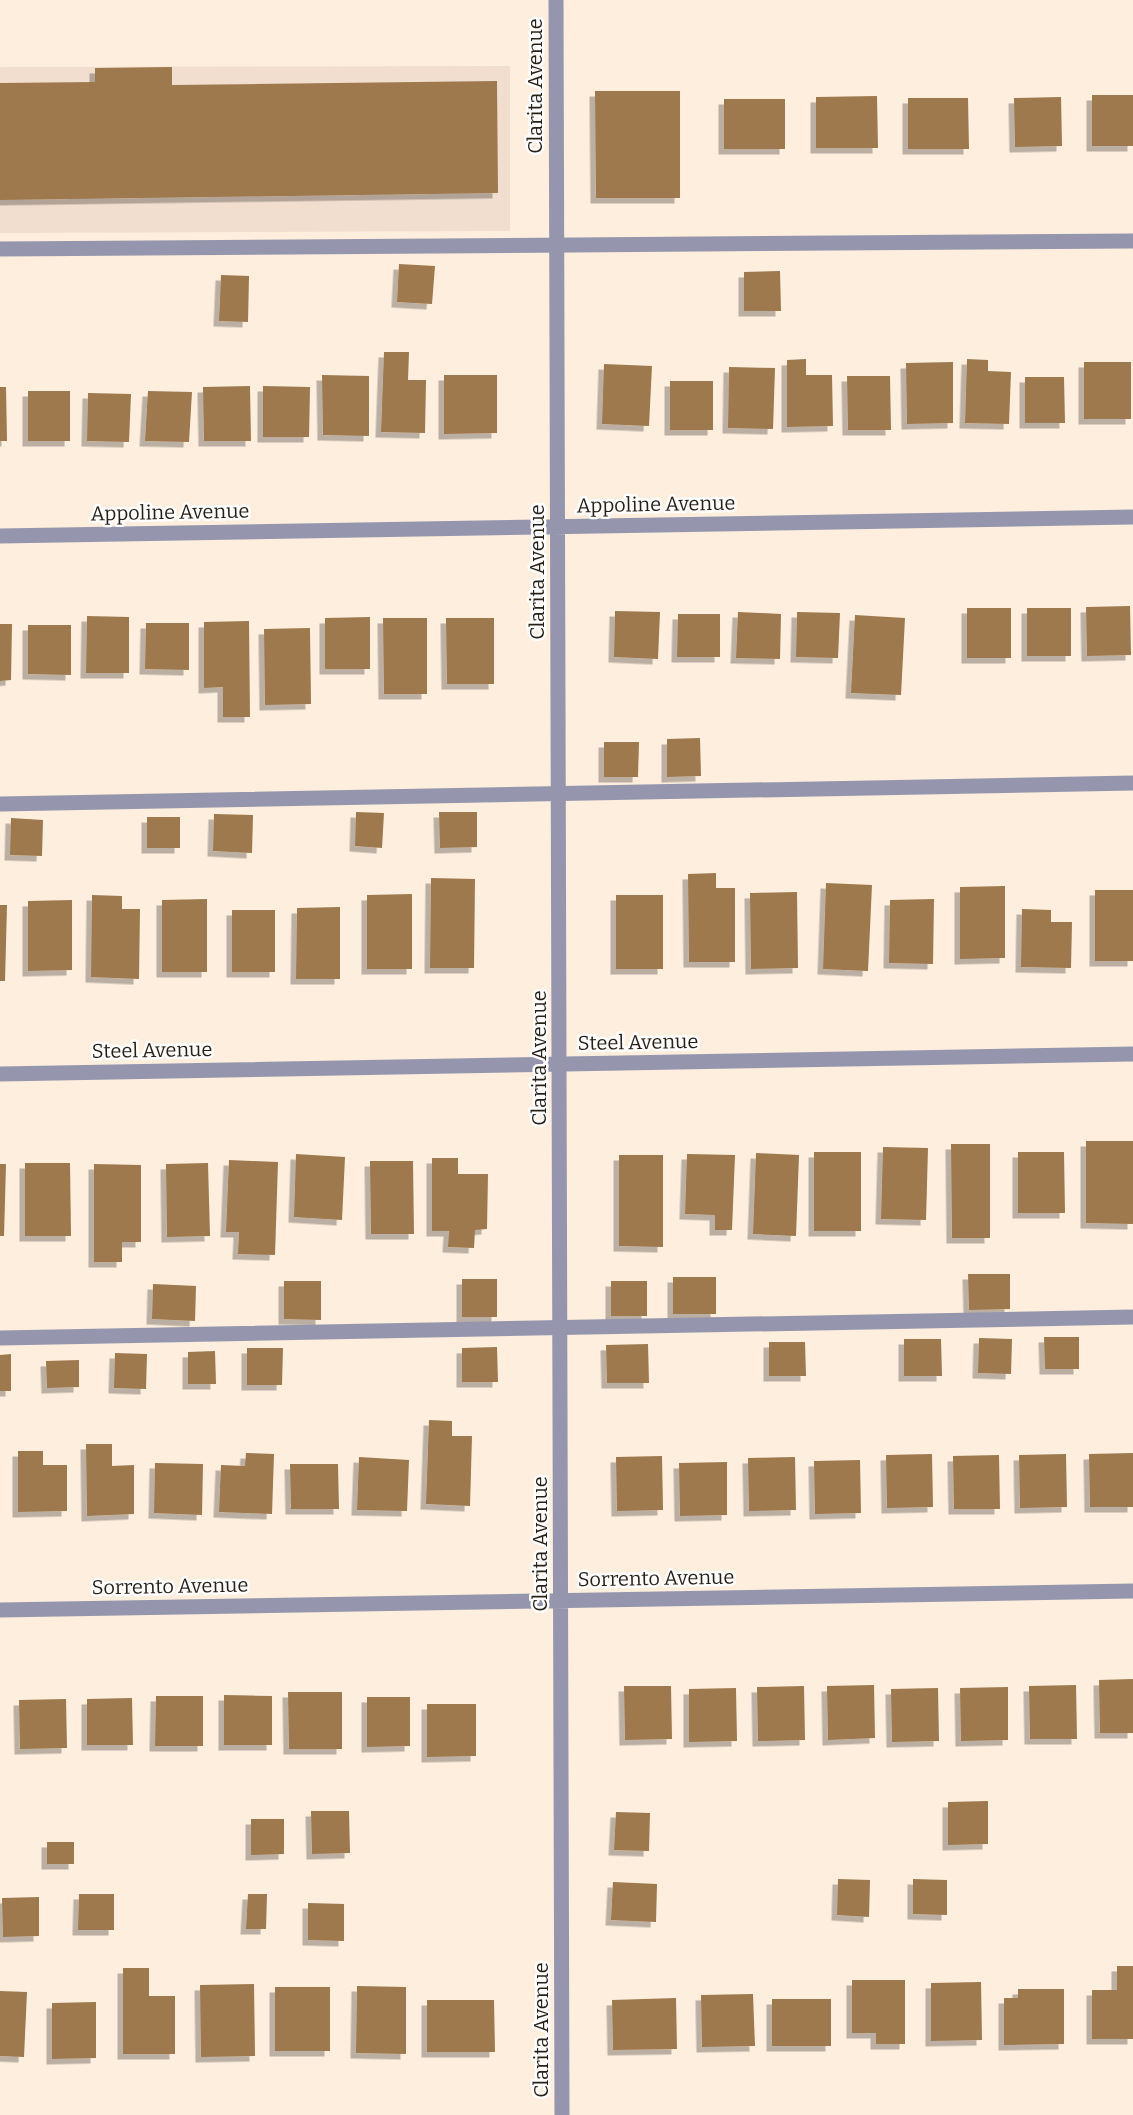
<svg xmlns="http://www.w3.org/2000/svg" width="1133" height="2115" font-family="Bitter,serif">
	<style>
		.commercial { fill: #f2decf }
		.building { fill: #9d794d; filter: url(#shadow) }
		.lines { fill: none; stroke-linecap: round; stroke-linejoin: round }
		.service { stroke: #9596ad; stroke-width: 15 }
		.minor { stroke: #9596ad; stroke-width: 15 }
		.labels { text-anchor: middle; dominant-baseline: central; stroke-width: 5; stroke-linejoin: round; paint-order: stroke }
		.street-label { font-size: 20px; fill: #281f15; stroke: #fff }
	</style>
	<defs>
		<filter id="shadow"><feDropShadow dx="-5.5" dy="5.5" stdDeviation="0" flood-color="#0004"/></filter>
	</defs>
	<rect width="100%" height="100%" fill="#fdeedd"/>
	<path class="commercial" d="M510,66V231L0,233V67Z"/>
	<path class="building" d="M172,67V85L497,81L498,193L0,200V83L95,82V68Z
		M595,91H680V198H596Z
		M1092,95H1133V146H1092Z
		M877,96L878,148H816V97Z
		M1061,97L1062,146L1015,147L1014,98Z
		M908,98H968L969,149H908Z
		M724,99H785V149H724Z
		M399,264L435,266L432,304L397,302Z
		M780,271L781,311H744V272Z
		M221,275L249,276L248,322L219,321Z
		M384,352H409L408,380H426L425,433L381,432Z
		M806,359V375H832L833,426L787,427V360Z
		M967,359L988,360V371L1011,372L1009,424L965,423Z
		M953,362V423L907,424L906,363Z
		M1084,362H1131V419H1084Z
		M604,364L652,366L649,426L602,424Z
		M729,367L775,368L773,429L728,428Z
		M322,375L369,376V436L323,435Z
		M444,375H497V433L444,434Z
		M847,376H890L891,430H848Z
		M1025,377H1064L1065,423H1025Z
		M670,381H713V430H670Z
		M250,386L251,441H204L203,387Z
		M263,386L310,387L309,437H263Z
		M0,387H6L7,441H0Z
		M28,391H70V441H28Z
		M148,391L192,392L189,442L145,441Z
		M88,393L131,394L129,442L87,441Z
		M1130,606L1131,655L1087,656L1086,607Z
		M967,608H1011V658H967Z
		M1027,608H1071V656H1027Z
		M615,611L660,612L658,659L614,657Z
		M738,612L781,614L780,659L736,658Z
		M797,612L840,613L838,658L796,657Z
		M678,614H720V657H677Z
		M855,615L905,618L901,695L851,693Z
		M87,616L129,617V673H86Z
		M370,617V669H325V618Z
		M383,618H427V694H384Z
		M446,618H494V684H447Z
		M249,621L250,717H223V687L204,688V622Z
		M146,623H189V670L145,669Z
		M0,624H12L11,680L0,681Z
		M28,625H71V675L28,674Z
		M310,628L311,704L265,705L264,629Z
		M700,738L701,776L667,777V739Z
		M604,742H639L638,777H604Z
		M356,812L384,813L382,848L355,846Z
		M439,812H477V847L440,848Z
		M214,814L253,815L252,853L213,851Z
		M147,817H180V848H147Z
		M11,818L43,820L42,856L10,855Z
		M716,873V888H735V962H689L688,874Z
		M431,878L475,879L474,968H430Z
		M826,883L872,885L868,971L823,969Z
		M1005,886V958L960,959V887Z
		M1095,890H1133V961H1095Z
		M797,892L798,968L751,969L750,893Z
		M412,894V969H367V895Z
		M92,895L122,896V909H140L139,979L91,977Z
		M616,895H663V969H616Z
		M207,899V972H162V900Z
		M934,899L933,964L889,963L890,900Z
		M72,900V970L28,971V901Z
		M0,905H7L5,981H0Z
		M340,907V979H296L297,908Z
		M1022,909L1051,910V922H1072L1071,968L1021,967Z
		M232,910H275V972H232Z
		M1086,1141H1133V1224L1086,1223Z
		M951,1144H990V1238H952Z
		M883,1147L928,1148L926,1220L881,1219Z
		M814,1152H861V1231H814Z
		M1018,1152H1064L1065,1213H1018Z
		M756,1153L799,1155L796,1236L753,1234Z
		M296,1154L345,1157L342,1220L294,1217Z
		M687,1154L735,1155L732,1230H715V1215L685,1214Z
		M619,1155H663V1247L619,1246Z
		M432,1158H458V1174H488L487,1229L475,1230L474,1248L448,1247L449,1231H432Z
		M229,1160L278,1162L275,1255L238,1254L239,1232H226Z
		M370,1161H413L414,1234H371Z
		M25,1163H70L71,1236H25Z
		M208,1163L210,1236L167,1237L166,1164Z
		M0,1164H6L4,1236H0Z
		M94,1164L141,1165V1242H122V1262H94Z
		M968,1274H1010V1309L969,1310Z
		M673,1277H716V1314H673Z
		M462,1279H497V1317H462Z
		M284,1281H321V1320L284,1319Z
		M611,1281H647V1316H611Z
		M153,1284L196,1286L195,1321L152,1319Z
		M1044,1337H1079V1369H1045Z
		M979,1338L1012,1339L1011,1374L978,1373Z
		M904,1339H941L942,1376H904Z
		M769,1342H805L806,1376H769Z
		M648,1344L649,1383H607L606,1345Z
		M497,1347L498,1382H462V1348Z
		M247,1348H283L282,1385H247Z
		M215,1351L216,1384H188V1352Z
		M115,1353L147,1354L146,1389L114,1388Z
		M11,1354V1391H0V1355Z
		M79,1360V1387L47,1388L46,1361Z
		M429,1420L452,1421V1436H472L470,1506L426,1504Z
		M86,1444H112V1466L134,1465V1514L87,1516Z
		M18,1451H43V1465H67V1511L18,1512Z
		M246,1453L274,1454L272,1514L219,1512L221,1465L245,1466Z
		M1133,1453V1507H1090L1089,1454Z
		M932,1454L933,1507L887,1508L886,1455Z
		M1066,1454L1067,1507L1020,1508L1019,1455Z
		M999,1455L1000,1509H954L953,1456Z
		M662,1456L663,1510L617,1511L616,1457Z
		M359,1457L409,1460L407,1511L357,1510Z
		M795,1457L796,1510L749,1511L748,1458Z
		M860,1460L861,1513L815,1514L814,1461Z
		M727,1462V1515L680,1516L679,1463Z
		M155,1463L203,1464L202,1515L154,1513Z
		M290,1464H338L339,1509H291Z
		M1133,1679V1733H1100L1099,1680Z
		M874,1685L875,1738L828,1740L827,1686Z
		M1076,1685L1077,1739H1030L1029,1686Z
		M624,1686H671L672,1739L625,1740Z
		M804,1686L805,1740L758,1741L757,1687Z
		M1008,1687V1740L961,1741L960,1688Z
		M736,1688L737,1741L689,1742V1689Z
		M938,1688L939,1741L892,1742L891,1689Z
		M288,1692H342V1749H289Z
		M224,1695L272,1696V1745H224Z
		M156,1696H203V1746H155Z
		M367,1697H410V1746L367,1747Z
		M132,1698L133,1745H87V1699Z
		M66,1699L67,1748L20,1749L19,1700Z
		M427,1704H476V1756L427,1757Z
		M988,1801V1844L948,1845V1802Z
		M311,1811H349L350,1853L312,1854Z
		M616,1812L650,1813L649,1851L614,1850Z
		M251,1819H284V1854L251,1855Z
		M47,1842H74V1864H47Z
		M838,1879L870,1880L869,1917L837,1915Z
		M913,1879L947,1880V1915L913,1914Z
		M613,1882L657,1884L656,1922L611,1920Z
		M79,1894H114V1930H78Z
		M248,1894H267L266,1929H246Z
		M39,1897V1936L3,1937L2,1898Z
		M308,1903L344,1904V1941L308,1940Z
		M1117,1966H1133V2039H1092V1990H1117Z
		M123,1968H149V1996H175V2054H123Z
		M852,1980H905V2044H876V2033H852Z
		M981,1982L982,2040L931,2041V1983Z
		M254,1984L255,2056L201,2057L200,1985Z
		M357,1986L406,1987V2054L356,2053Z
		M275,1987H330V2051H275Z
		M1018,1989H1064V2044L1004,2045V1998H1018Z
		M0,1991L27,1992L24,2057L0,2056Z
		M753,1994L755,2046L702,2047L701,1995Z
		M676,1998L677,2049L613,2050L612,2000Z
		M772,1999H831V2046H772Z
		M427,2000H494L495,2052H427Z
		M96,2002V2058L52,2059V2003Z"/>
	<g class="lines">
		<path class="service" d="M0,249L1133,241
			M0,804L1133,783
			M0,1338L1133,1317"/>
		<path class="minor" d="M556,0L562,2115
			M0,536L1133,517
			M0,1074L1133,1054
			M0,1610L1133,1591"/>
	</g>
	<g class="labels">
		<g class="street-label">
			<text transform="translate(535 86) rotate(-90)">Clarita Avenue</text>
			<text transform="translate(656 504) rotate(-1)">Appoline Avenue</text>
			<text transform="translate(170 512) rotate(-1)">Appoline Avenue</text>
			<text transform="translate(537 572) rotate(-90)">Clarita Avenue</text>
			<text transform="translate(638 1042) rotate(-1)">Steel Avenue</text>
			<text transform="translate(152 1050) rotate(-1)">Steel Avenue</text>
			<text transform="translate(539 1058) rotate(-90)">Clarita Avenue</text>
			<text transform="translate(540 1544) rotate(-90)">Clarita Avenue</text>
			<text transform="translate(656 1578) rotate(-1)">Sorrento Avenue</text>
			<text transform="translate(170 1586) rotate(-1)">Sorrento Avenue</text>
			<text transform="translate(541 2030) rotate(-90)">Clarita Avenue</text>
		</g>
	</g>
</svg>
